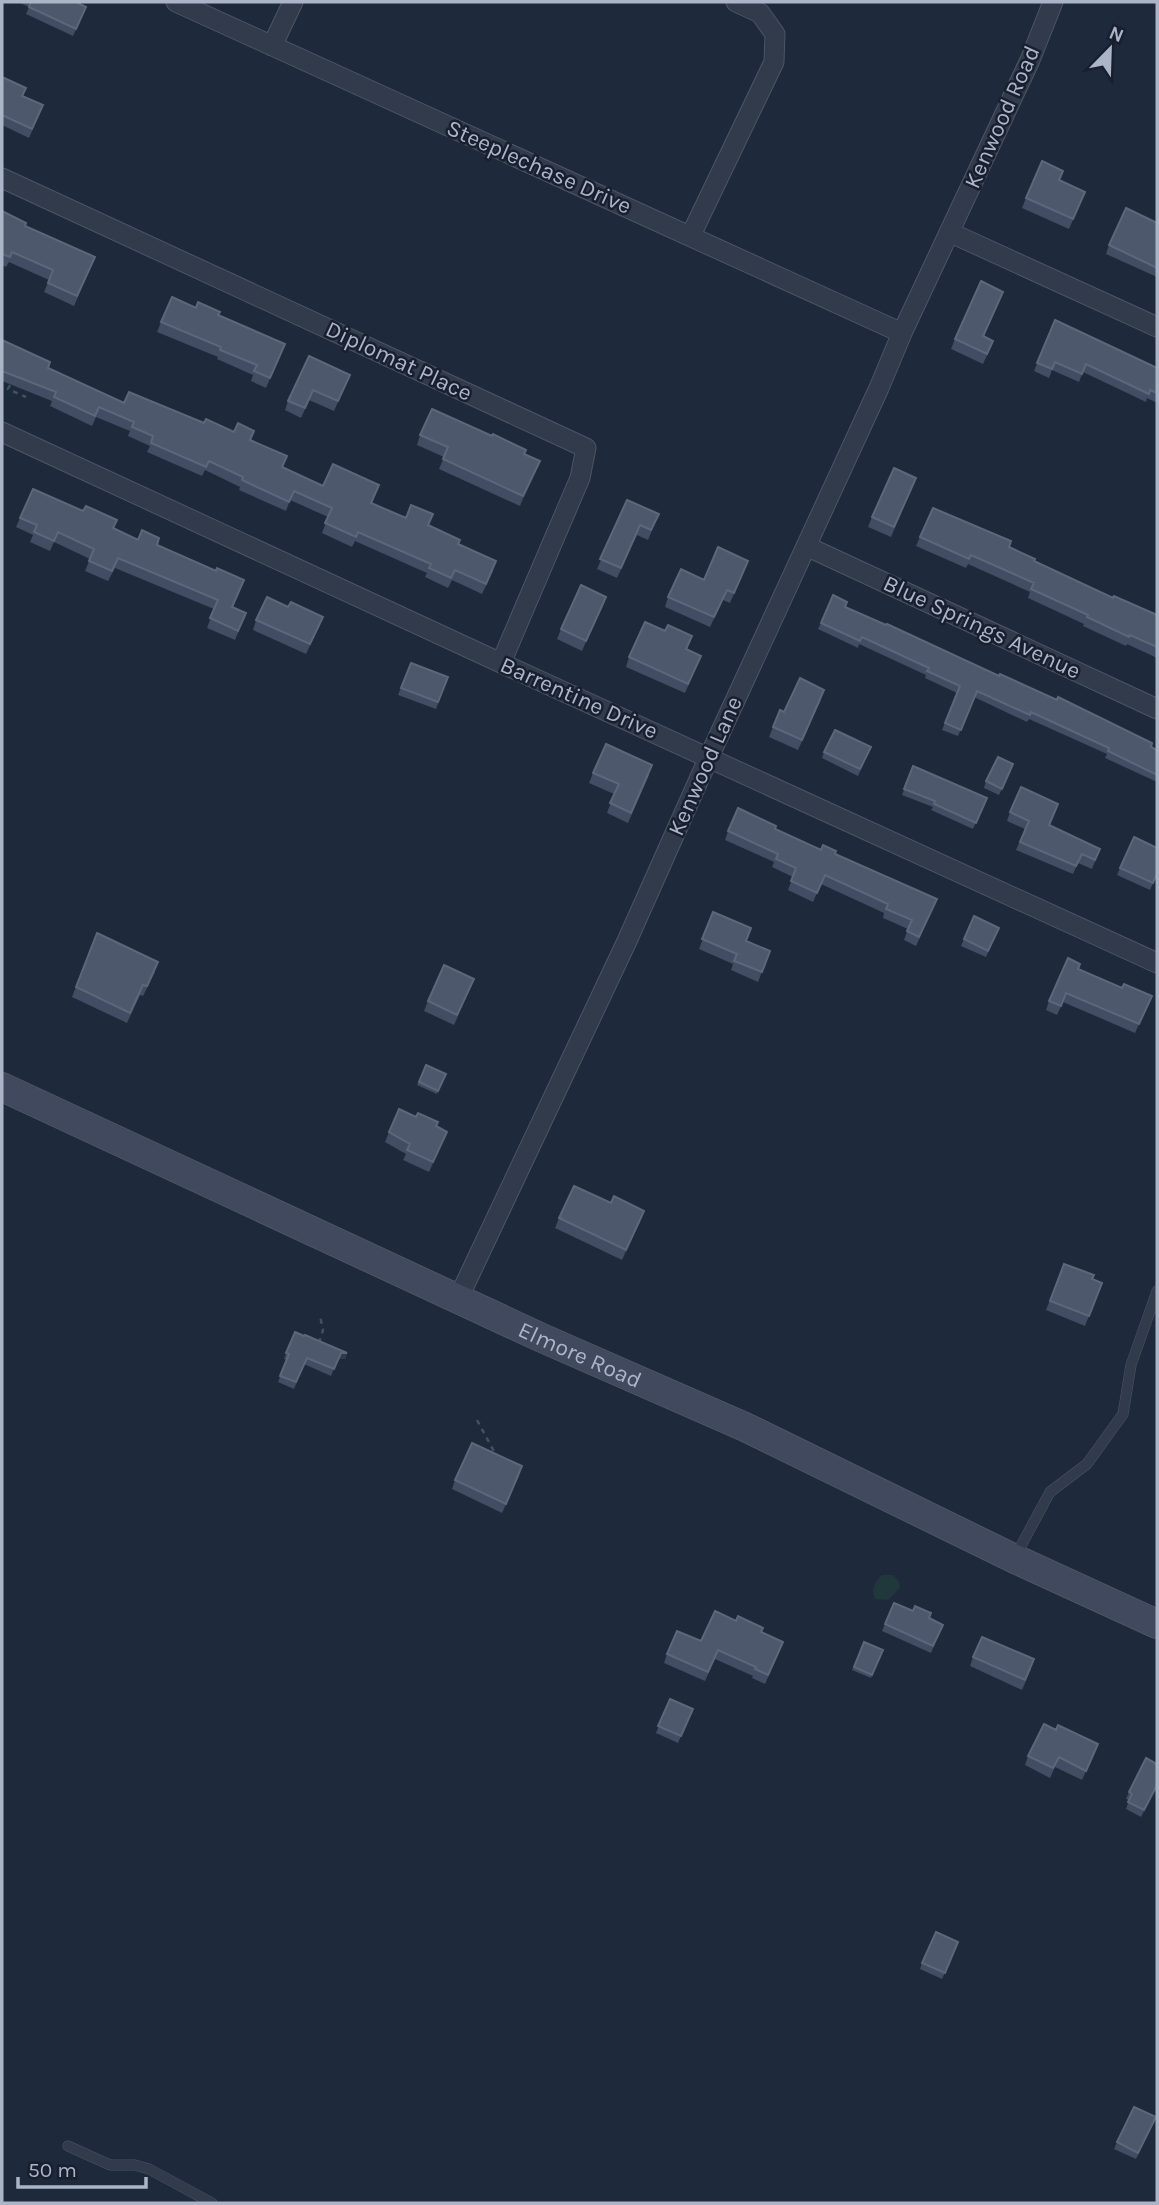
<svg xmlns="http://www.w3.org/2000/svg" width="1159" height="2205" font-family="Karla,sans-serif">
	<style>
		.green { fill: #20373c }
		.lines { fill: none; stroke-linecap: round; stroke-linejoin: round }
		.lane-casing { stroke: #4d5565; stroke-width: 11 }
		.street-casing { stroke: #4d5565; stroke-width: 21 }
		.secondary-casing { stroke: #4d5565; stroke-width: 30 }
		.path { stroke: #3e5459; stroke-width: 2.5; stroke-dasharray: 5 5; stroke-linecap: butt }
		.lane { stroke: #323b4b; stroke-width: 10 }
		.street { stroke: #323b4b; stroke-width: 19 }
		.secondary { stroke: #40495e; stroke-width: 28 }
		.wall { fill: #424d63 }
		.shaded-wall { fill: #2f3a4e }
		.building { fill: #4d586d; stroke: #5c677b; stroke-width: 2 }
		.labels { text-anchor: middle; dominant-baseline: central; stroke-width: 5; stroke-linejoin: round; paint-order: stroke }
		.street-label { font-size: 23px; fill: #acb5c7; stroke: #18202f }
	</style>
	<rect width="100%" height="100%" fill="#1e293b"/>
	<path class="green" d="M882,1575H893L899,1581L900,1588L888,1600L875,1599C870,1589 875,1582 882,1575Z"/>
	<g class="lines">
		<defs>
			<path id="lane" d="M1016,1555L1050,1492L1087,1464L1123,1414L1131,1365L1157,1291
				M68,2146L110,2165H135L149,2169L212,2203"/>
			<path id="street" d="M176,2L902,333
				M272,46L293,2
				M2,178L586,448L580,478L501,663
				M949,232L1157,327
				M691,235L774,62L775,34L760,13L736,2
				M2,432L501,663L1157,963
				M806,546L1157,709
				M458,1299L627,941L709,757L879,388L902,333L1030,60L1053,2"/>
			<g id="secondary">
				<path id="s1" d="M2,1087L542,1338L745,1427L1015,1559L1157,1624"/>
			</g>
		</defs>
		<use href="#lane" class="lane-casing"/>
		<use href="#street" class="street-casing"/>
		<use href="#secondary" class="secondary-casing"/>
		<path class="path" d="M10,385L8,389L26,397
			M319,1343L323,1330L320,1316
			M477,1420L497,1457"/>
		<use href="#lane" class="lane"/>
		<use href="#street" class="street"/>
		<use href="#secondary" class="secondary"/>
	</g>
	<path class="wall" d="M18,2H76L86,7L73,36L26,14L29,7Z
		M2,77L26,88L23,96L43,105L29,138L2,125Z
		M1063,171L1059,181L1085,192L1069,229L1022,208L1026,198Z
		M2,211L91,267L74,306L44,292L49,280L9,262L6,267L2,265Z
		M1157,223V277L1106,254L1109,245Z
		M1003,292L984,337L989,351L983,364L951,349L955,339Z
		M196,308L218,315L281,353L266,388L251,381L253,375L217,359L218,357L157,332L161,322Z
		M1055,320L1157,368V403L1147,398L1146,402L1083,372L1079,382L1052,370L1049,378L1034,371Z
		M2,340L48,368L124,403L204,423L250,440L283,467L323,486L379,485L371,503L406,518L429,525L459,544L493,571L482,594L452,580L448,588L425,577L427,573L355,541L352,547L322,533L328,517L290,500L286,511L239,490L240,487L205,470L202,476L147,452L150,446L128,436L130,431L96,417L92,426L50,406L52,401L2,381Z
		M350,375L334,411L309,400L301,418L285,410L288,401Z
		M420,435L525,454L536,471L520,506L439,469L444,457L417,445Z
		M916,478L891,537L868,527L872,517Z
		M627,500L659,514L648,540L637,535L617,578L597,569Z
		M20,518L113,528L138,540L157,545L216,571L244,580L233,607L246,613L235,640L207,628L214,609L115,568L108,581L85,571L90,559L54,542L50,551L30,542L33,535L16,527Z
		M920,537L1009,547L1034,561L1113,598L1157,615V658L1127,644L1126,646L1083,626L1084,624L1028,598L1030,592L968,564L966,568L916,546Z
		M748,561L730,603L723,600L710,627L665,607L668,597L704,580Z
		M606,597L582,651L557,639L561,629Z
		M288,607L319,627L306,654L253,630L256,620Z
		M845,607L1157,750V782L1105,758L1107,754L1029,719L1027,722L974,697L958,736L942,730L957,693L925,678L926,675L859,644L858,648L818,629L821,623Z
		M687,650L701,656L685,693L626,667L629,657Z
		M411,663L448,677L436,709L398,695Z
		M821,700L798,750L769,737L773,727L784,712Z
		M871,747L858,776L822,758L824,752Z
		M913,766L984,805L973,829L931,810L933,807L902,795Z
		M1011,771L999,795L984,788L986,781Z
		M593,773L649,775L628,823L607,813L614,794L589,783Z
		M1010,812L1055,813L1050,825L1100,849L1092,869L1078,863L1073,874L1016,850L1025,829L1007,821Z
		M775,829L821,850L835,854L937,899L916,946L904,940L908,929L883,918L884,913L821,884L813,902L788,890L793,877L772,867L774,862L725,840L728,831Z
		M1157,848V875L1150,890L1117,875L1120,868Z
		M713,912L746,941L770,951L758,982L731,970L733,964L699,949Z
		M999,928L986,957L961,946L964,939Z
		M97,933L155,972L143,996L140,995L127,1023L72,997Z
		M1078,969L1122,988L1152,996L1135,1033L1063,1002L1057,1015L1046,1010L1049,1001Z
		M470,989L454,1025L424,1011L428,1001Z
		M426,1065L446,1074L437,1094L417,1085Z
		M436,1126L447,1132L429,1172L403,1160L406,1154L385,1142L389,1132Z
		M559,1218L641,1220L622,1260L555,1228Z
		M1064,1264L1092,1279L1102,1283L1085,1326L1046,1310Z
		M295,1332L347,1353L345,1359H338L331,1376L304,1364L294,1389L278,1382L287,1360L284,1359Z
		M519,1476L502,1513L452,1489L455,1480Z
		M929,1619L940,1631L931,1653L882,1631L885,1624Z
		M761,1632L780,1651L765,1684L752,1678L753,1676L715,1659L705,1681L664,1663L667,1654L701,1641Z
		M864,1642L883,1650L871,1678L852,1670Z
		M973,1657L1031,1669L1022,1690L970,1666Z
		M670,1699L693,1709L678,1743L656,1733Z
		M1098,1744L1082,1780L1055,1767L1050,1778L1025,1765L1028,1756Z
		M1157,1764V1788L1141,1817L1126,1809L1129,1800L1126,1799L1129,1792Z
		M958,1942L942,1979L920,1969L922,1963Z
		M1153,2124L1136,2159L1114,2149L1117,2142Z"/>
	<path class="shaded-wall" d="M540,461L536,471L520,506L523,496Z
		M606,597L603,607L582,651L586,641Z
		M644,1211L641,1220L622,1260L626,1250Z
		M341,1353H347L345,1359H338L331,1376Z
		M1157,1785V1788L1141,1817L1144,1810Z"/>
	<path class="building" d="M31,2H76L86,7L76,29L29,7Z
		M2,77L26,88L22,96L43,105L32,129L2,115Z
		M1042,161L1063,171L1059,180L1085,192L1073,219L1026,198Z
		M1126,208L1157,223V268L1109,245Z
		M2,211L26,223L25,226L95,257L77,296L48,283L53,270L12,252L10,257L2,254Z
		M981,281L1003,292L983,336L993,341L987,354L955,339Z
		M172,297L196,308L198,302L220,312L218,315L285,344L270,378L254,371L257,365L220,350L221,347L161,322Z
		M1055,320L1157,368V393L1150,390L1149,394L1086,364L1082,374L1055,362L1052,369L1037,363Z
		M2,340L50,362L48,368L124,403L129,392L204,423L206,419L234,432L238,423L254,431L250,440L287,456L282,467L323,486L333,464L379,485L371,503L406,518L411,505L433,514L428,525L460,540L458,544L496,561L486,584L455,570L451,578L429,568L431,564L358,532L356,537L325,523L332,508L294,491L289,502L242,480L243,477L209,461L206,467L151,443L153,436L132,427L134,422L99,407L95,416L54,397L56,392L2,371Z
		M309,356L350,375L338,401L313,390L305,408L288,401Z
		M432,409L492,436L493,434L526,450L524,454L540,461L523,496L443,459L448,447L420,435Z
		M894,468L916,478L894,527L872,517Z
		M33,489L83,511L86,506L117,520L113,528L138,540L142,530L159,538L157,545L216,571L217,568L244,580L232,607L246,613L238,631L210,618L218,600L118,558L112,571L89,561L94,549L58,532L54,541L34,532L37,525L20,518Z
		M627,500L659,514L651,530L640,525L621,568L600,559Z
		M933,508L1011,541L1009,547L1035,559L1034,561L1113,598L1114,596L1157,615V647L1130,635L1129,637L1087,617L1088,615L1031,589L1034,583L971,555L969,559L920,537Z
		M718,547L748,561L734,593L727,590L714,617L668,597L681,569L704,580Z
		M581,585L606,597L586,641L561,629Z
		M833,595L847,602L845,607L886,625L887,624L999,676L1000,674L1057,700L1058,697L1152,743L1151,747L1157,750V775L1108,751L1109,748L1031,712L1030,715L977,691L961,730L945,723L960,686L927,671L929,668L862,637L860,641L821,623Z
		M267,597L288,607L291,602L323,617L310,644L256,620Z
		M645,622L665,631L668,625L692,636L686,649L701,656L688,684L629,657Z
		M411,663L448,677L438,702L401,688Z
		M800,678L824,690L802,740L773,727L780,710L784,712Z
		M835,730L871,747L860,769L824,752Z
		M606,744L652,765L631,813L610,803L619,784L593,773Z
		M998,757L1013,764L1002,789L986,781Z
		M913,766L987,798L976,823L934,804L935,801L904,789Z
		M1021,787L1058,804L1049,825L1100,849L1095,860L1082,854L1076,866L1020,842L1029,821L1010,812Z
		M738,808L776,826L775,829L821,850L823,845L836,851L835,854L937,899L919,937L907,931L912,920L886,909L888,904L825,875L817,893L791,881L796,868L776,859L778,854L728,831Z
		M1134,837L1157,848V873L1153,883L1120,868Z
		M713,912L751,928L746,941L770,951L762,972L734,961L737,954L702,939Z
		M974,916L999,928L988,951L964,939Z
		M97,933L158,962L147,986L143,985L130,1013L76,987Z
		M1068,958L1080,964L1078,969L1122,988L1124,984L1152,996L1139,1024L1066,993L1061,1006L1049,1001Z
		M444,965L474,979L457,1015L428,1001Z
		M426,1065L446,1074L438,1091L419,1082Z
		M399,1109L416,1117L418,1113L438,1122L436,1126L447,1132L433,1162L407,1150L410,1144L389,1132Z
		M574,1186L611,1203L614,1196L644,1211L626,1250L559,1218Z
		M1064,1264L1094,1275L1092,1279L1102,1283L1089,1316L1050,1301Z
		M295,1332L304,1336L305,1335L347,1353H341L334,1369L307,1358L296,1382L280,1376L289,1354L286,1353Z
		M472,1443L522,1466L506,1504L455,1480Z
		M894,1603L913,1611L915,1606L931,1613L929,1618L943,1625L933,1646L885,1624Z
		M715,1611L736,1621L738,1616L763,1628L761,1632L783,1642L768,1675L755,1669L756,1667L718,1650L708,1672L667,1654L677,1631L701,1641Z
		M982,1637L1034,1659L1025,1680L973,1657Z
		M864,1642L883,1650L872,1675L854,1667Z
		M670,1699L693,1709L681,1736L658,1726Z
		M1044,1724L1056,1730L1058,1725L1098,1744L1086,1771L1059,1757L1053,1768L1028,1756Z
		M1146,1758L1157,1764V1785L1144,1810L1128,1802L1132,1794L1129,1792Z
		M936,1932L958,1942L945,1973L922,1963Z
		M1134,2107L1156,2117L1138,2153L1117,2142Z"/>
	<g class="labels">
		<g class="street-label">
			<text transform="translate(1002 117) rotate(-66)">Kenwood Road</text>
			<text transform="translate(539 167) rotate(24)">Steeplechase Drive</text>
			<text transform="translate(399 361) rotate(25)">Diplomat Place</text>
			<text transform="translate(982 627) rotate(25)">Blue Springs Avenue</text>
			<text transform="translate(579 698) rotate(24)">Barrentine Drive</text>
			<text transform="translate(705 766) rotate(-66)">Kenwood Lane</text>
			<text stroke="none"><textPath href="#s1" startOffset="637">Elmore Road</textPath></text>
		</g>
	</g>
	<rect width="1159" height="2205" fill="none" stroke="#acb5c7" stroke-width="7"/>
	<g transform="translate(1110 49) rotate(23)" stroke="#18202f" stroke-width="5" paint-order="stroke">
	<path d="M0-5L12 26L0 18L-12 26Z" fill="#acb5c7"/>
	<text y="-10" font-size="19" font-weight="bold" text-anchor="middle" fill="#acb5c7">N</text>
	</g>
	<path d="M18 2177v10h128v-10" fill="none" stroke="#acb5c7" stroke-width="3.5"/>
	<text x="28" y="2177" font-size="21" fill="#acb5c7" stroke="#18202f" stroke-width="5" paint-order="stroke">50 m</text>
</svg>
